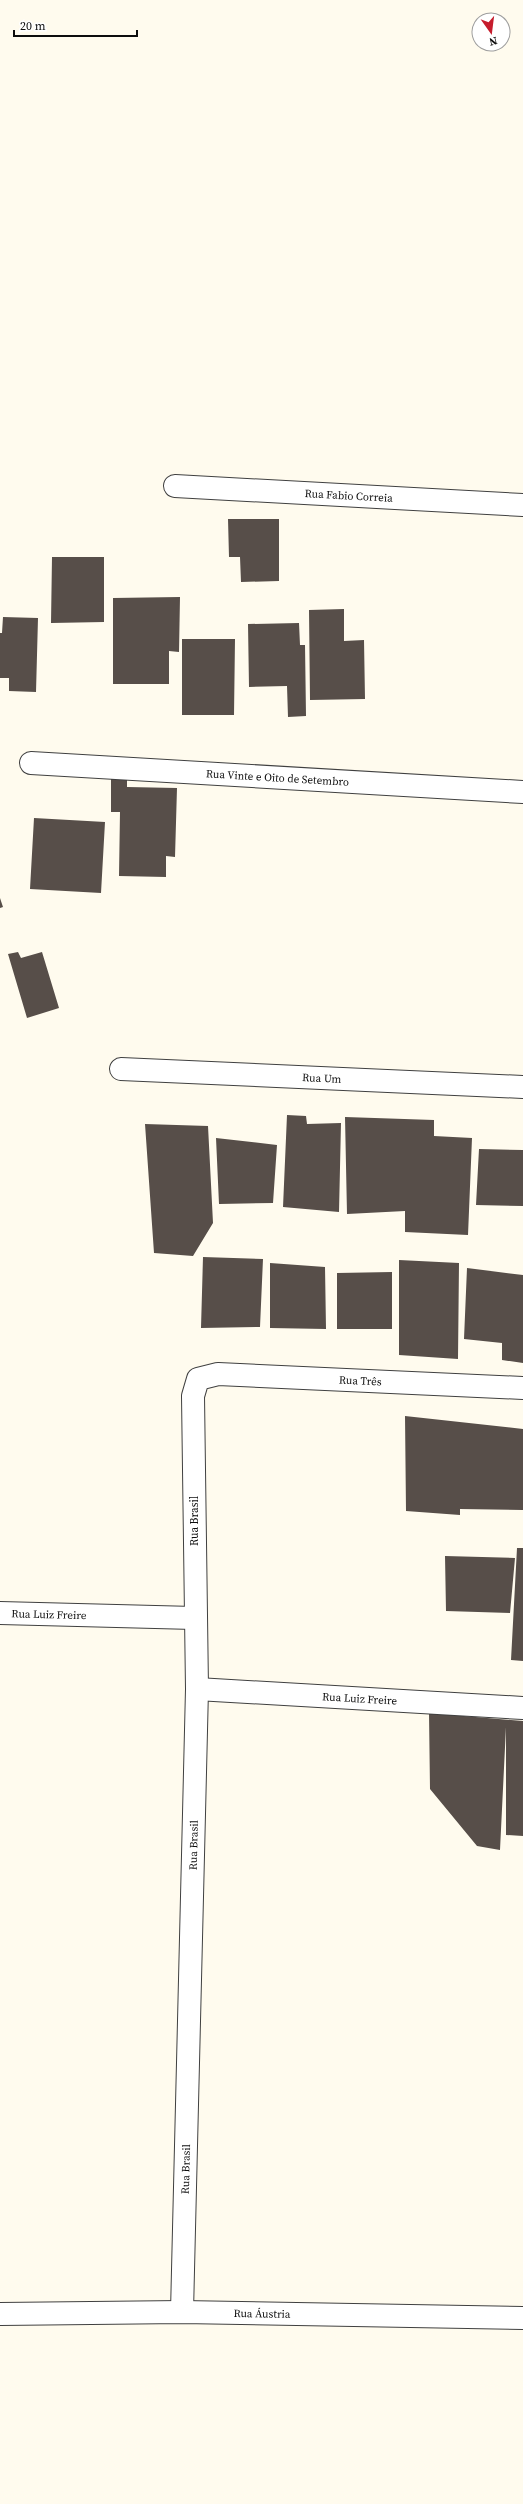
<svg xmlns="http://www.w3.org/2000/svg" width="523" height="2504" font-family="'Source Serif 4',serif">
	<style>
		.building { fill: #574e49 }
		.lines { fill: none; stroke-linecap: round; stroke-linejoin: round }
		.minor-casing { stroke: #404040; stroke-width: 24 }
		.minor { stroke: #fff; stroke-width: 22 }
		.labels { text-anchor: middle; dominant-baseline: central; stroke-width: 4; stroke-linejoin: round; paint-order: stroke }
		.street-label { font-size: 11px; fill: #0d0d0d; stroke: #fff }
	</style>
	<rect width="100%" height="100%" fill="#fffbee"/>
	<path class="building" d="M228,519H279V581L241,582L240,557H229Z
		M52,557H104V622L51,623Z
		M180,597L179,652L169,651V684H113V598Z
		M344,609V641L364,640L365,699L310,700L309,610Z
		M3,617L38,618L36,692L9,691V678H0V633H2Z
		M299,623L300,645H305L306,716L288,717L287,686L249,687L248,624Z
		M182,639H235L234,715H182Z
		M111,777H127V787L177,788L175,857L166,856V877L119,876L120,812H111Z
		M34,818L105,822L101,893L30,889Z
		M0,898L3,907L0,908Z
		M18,952L21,958L42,952L59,1008L27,1018L8,954Z
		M287,1115L306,1116L307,1124L341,1123L339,1212L283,1207Z
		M345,1117L434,1120V1136L472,1138L468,1235L405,1232V1211L347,1214Z
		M145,1124L208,1126L213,1223L193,1256L154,1253Z
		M216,1138L277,1145L273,1203L219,1204Z
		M479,1149L523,1150V1206L476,1205Z
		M203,1257L263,1259L260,1327L201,1328Z
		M399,1260L459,1263L458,1359L399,1355Z
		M270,1263L325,1267L326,1329L270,1328Z
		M467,1268L523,1275V1363L502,1360V1343L464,1339Z
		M392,1272V1329H337V1273Z
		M405,1416L523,1429V1510L460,1509V1515L406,1511Z
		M517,1548H523V1661L511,1660Z
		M445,1556L515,1558L510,1613L446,1611Z
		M429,1713L523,1721V1836L506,1835V1727L500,1850L477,1846L430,1789Z"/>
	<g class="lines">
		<defs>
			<g id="minor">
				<path id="s1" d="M175,486L523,505"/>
				<path id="s2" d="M31,763L523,792"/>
				<path id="s3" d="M121,1069L523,1087"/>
				<path id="s4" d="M0,1613L194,1618"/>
				<path id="s5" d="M197,1689L523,1708"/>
				<path id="s6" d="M182,2312L197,1689L193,1396L198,1379L218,1374L523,1388"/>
				<path id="s7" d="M0,2314L182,2312L523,2318"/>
			</g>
		</defs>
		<use href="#minor" class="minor-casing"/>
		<use href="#minor" class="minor"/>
	</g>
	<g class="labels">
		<g class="street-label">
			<text stroke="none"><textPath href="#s1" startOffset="174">Rua Fabio Correia</textPath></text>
			<text stroke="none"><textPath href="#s2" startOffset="247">Rua Vinte e Oito de Setembro</textPath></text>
			<text stroke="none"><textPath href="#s3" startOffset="201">Rua Um</textPath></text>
			<text stroke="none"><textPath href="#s6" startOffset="1097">Rua Três</textPath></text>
			<text transform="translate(194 1521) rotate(-90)">Rua Brasil</text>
			<text stroke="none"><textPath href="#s4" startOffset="49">Rua Luiz Freire</textPath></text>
			<text stroke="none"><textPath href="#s5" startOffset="163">Rua Luiz Freire</textPath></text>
			<text stroke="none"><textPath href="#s6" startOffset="467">Rua Brasil</textPath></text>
			<text stroke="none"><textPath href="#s6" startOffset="143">Rua Brasil</textPath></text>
			<text stroke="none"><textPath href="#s7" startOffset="262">Rua Áustria</textPath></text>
		</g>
	</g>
	<g transform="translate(491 32) rotate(166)"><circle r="19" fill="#ffffff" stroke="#9e9e9e"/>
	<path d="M0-3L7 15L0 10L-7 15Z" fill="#c61c2c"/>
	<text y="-6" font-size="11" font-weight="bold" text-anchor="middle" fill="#0d0d0d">N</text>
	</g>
	<path d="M14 30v6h123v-6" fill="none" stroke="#0d0d0d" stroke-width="2"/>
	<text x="20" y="30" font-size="12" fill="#0d0d0d" stroke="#ffffff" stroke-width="3" paint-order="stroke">20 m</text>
</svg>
